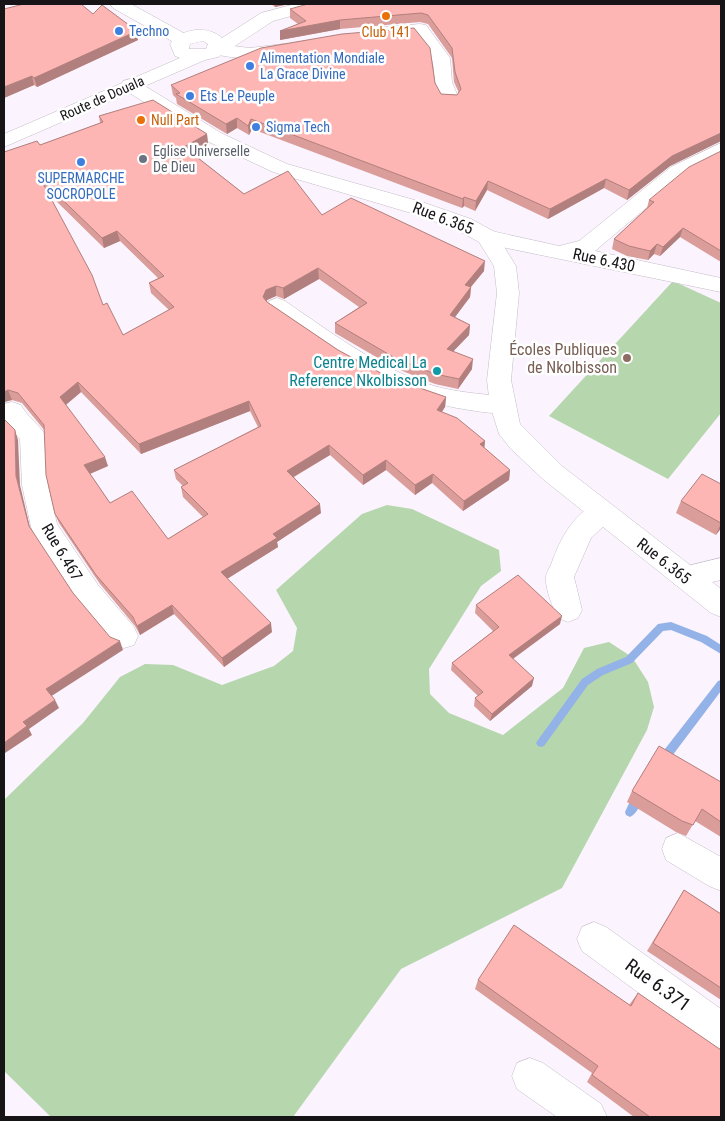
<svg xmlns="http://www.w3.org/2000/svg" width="725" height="1121" font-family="'Roboto Condensed',sans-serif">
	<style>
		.green { fill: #b6d6ae }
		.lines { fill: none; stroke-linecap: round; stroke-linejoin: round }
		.stream { fill: #93b2e7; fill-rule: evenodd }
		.minor-casing { stroke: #c4bcc6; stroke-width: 1 }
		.tertiary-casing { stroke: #c4bcc6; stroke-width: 1 }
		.primary-casing { stroke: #c4bcc6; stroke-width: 1 }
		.minor { fill: #fff; fill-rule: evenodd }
		.tertiary { fill: #fff; fill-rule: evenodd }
		.primary { fill: #fff; fill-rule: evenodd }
		.wall { fill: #da9d9a; fill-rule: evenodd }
		.shaded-wall { fill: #b17f7d }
		.building { fill: #fdb6b3; stroke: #b17f7d; fill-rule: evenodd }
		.food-dot { fill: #e8710a; stroke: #fff; stroke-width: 2 }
		.shop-dot { fill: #3f7fe0; stroke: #fff; stroke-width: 2 }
		.worship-dot { fill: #6b7280; stroke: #fff; stroke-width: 2 }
		.education-dot { fill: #8d6e63; stroke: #fff; stroke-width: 2 }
		.culture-dot { fill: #0f9aa8; stroke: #fff; stroke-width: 2 }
		.labels { text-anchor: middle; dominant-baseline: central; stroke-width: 5; stroke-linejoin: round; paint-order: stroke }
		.far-shop-label { font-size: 14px; fill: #366cbe; stroke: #fff; text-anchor: start }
		.far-food-label { font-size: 14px; fill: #c56008; stroke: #fff }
		.far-street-label { font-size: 14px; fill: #171418; stroke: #fff }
		.far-worship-label { font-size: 14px; fill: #5b616d; stroke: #fff; text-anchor: start }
		.street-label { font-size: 16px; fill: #171418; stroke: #fff }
		.education-label { font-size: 16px; fill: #785e54; stroke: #fff; text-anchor: end }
		.culture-label { font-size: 16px; fill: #0d838f; stroke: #fff; text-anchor: end }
		.near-street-label { font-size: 19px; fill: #171418; stroke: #fff }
	</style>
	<rect width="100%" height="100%" fill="#fbf3fd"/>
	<path class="green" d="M673,281L721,303V413L668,479L549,416Z
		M387,505L412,509L499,550L501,571L481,586L429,669L430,694L449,713L503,735L563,688L584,648L609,642L632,657L648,682L654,707L647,730L562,888L401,969L293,1117H51L4,1071V800L83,723L120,677L145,664L173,665L222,685L274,666L293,651L297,628L276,590L362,514Z"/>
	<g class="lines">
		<path class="stream" d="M671,622L707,636L721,645V654L701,642L671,630L663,631L632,663L603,675L588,685L544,746L541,747L538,746L536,743L538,740L582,679L597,669L626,657L658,624Z
			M721,680V691L666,764L662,766L658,764L657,761L658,758L718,681Z
			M639,792L643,794L644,797C641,803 637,814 630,817L626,815L625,812C628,806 632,795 639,792Z"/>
		<defs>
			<path id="minor" d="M420,24L426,25L450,58L452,82L459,99L456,103H442C431,88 437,72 431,57C428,50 420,42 415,35L377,38L371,37L368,33L371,29L377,28Z
				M216,44L250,48L283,44L289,45L292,49L289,53C262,60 237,60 210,53L207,49L210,45Z
				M721,143V157L685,175L595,251L721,278V292L487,244L479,242L476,237L479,232L487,230L559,246L579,241L671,167Z
				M277,298L285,301C332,333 379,369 434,386C456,392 479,394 502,396L511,399L514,405L511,411C497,415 483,412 469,410C392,399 331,355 269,311L266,306L269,301Z
				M12,402L21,405C28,418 39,424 46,436L48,485L57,524L98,585L134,627L138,636L134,645L124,648L114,645L78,601L34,535L31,527L22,485L20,439L4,423V404Z
				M602,502L611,505L615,512L611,519L591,538L574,577L582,610L578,618L568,622L558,618C553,608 545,589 546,577C546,573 550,567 552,562C561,537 575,510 602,502Z
				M721,558V580L685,588L675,585L671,577L675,569Z
				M678,833L721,857V891L709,886L666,860L662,849L666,838Z
				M594,922L606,927L721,1009V1049L708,1044L582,951L577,939L582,927Z
				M530,1058L543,1063L601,1104L607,1117H557L517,1089L512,1076L517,1063Z"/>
			<path id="tertiary" d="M110,4H131L189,36L192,40L189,44H177L113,8Z
				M130,79L137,81L221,133L287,164L425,203L471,219L495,232L516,266L519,293L511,380L520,424L562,466L721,589V617L711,613L544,480L511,449L499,434L490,405L487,380L497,293L494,266L479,242L455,229L411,213L273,172L207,141L123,89L121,85L123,81Z"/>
			<path id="primary" d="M295,4H323L320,8L273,21L218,57L205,60L4,147V134L180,58L175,56L170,44C181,28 208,25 222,38L261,13ZM203,41L208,44L206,49H189L190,44Z"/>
		</defs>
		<use href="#minor" class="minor-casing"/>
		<use href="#tertiary" class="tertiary-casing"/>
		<use href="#primary" class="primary-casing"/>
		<use href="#minor" class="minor"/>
		<use href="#tertiary" class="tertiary"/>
		<use href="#primary" class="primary"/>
	</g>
	<path class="wall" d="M271,4H289L275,7Z
		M721,4V141L670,166L627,200L604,188L548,219L487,190L475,211L464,206L462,208L252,129L249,135L237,128L227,134L177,104L176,98L173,95L171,85L435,83L441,94L457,95L459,93L454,82L452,58L428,24L420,22L340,29L280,40V31L298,24L290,18V9Z
		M93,14L137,31L138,40L37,87L34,85L4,98Z
		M99,116L207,134L208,144L192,153L244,194L322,215L484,271L471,287L470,297L455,317L470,325L469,335L453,351L472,369L458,389L435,384L395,368L335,333V323L359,307L319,279L284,299L276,296L267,300V302L338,350L388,377L446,397L445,407L442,412L485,441L484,448L510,470L509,480L463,511L432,483L415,495L386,470L363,485L330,455L294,477L321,513L277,542L278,547L227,579L272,632L224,667L174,614L140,635L135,626L100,584L59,523L55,514L45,431L22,403L12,400L4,402V152L40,145L100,123ZM49,194L104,248L120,241L158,278L149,283L151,293L169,310L123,335L103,305ZM81,392L141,454L250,411L258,427L174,470L176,479L183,486L181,487L183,497L203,517L168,539L110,503L90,474L108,466L66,405Z
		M721,151V262L680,237L660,256L654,254L648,260L627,256L612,249L614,239L647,208L649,200Z
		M721,484V528L716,535L676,513L681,501Z
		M476,605L560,624L513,659L532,686L490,721L474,706L475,698L478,696L451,670L452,663L493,631L475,613Z
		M721,782V837L695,821L686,836L676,832L627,802L632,791Z
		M684,890L721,914V1000L647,951Z
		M478,980L629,1005L638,993L721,1117H634L587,1082L592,1073L475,989Z"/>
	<path class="shaded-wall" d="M275,4H289L275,7Z
		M340,20V29L280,40V31Z
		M137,31L138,40L37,87L34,78Z
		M32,76L34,85L4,98V87Z
		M237,118V128L227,134L226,124Z
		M251,119L252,129L249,135L248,126Z
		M721,133V141L670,166L627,200L629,190L672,156Z
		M207,134L208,144L185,157L184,147Z
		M606,179L604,188L548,219L550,209Z
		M488,181L487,190L475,211L476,201Z
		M464,197V206L462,208L463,199Z
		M683,228L680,237L660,256L663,247Z
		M117,231L120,241L104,248L102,238Z
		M657,244L654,254L648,260L650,251Z
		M485,261L484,271L464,295L465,285Z
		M318,268L319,279L284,299L283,288Z
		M276,286V296L267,300L264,307L263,297L266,290Z
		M471,287L470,297L449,325L450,315Z
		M470,325L469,335L446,359L447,349Z
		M473,359L472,369L458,389L459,379Z
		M78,382L81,392L63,407L60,397Z
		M8,390L12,400L4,402V392Z
		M446,397L445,407L436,420L437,410Z
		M249,401L250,411L141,454L139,444Z
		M15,430L18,440L20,485L32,536L29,526L16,476Z
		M485,441L484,451L480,444Z
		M329,445L330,455L288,480L287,471Z
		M105,457L108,466L87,475L84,465Z
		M386,460V470L363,485V475Z
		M510,470L509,480L463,511L464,501Z
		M433,474L432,483L415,495V485Z
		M320,504L321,513L277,542L278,547L222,582L221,572L273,534Z
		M721,523V528L716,535Z
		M172,605L174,614L140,635L137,626Z
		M562,616L560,624L507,663L509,655Z
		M271,623L272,632L224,667L222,658Z
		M120,641L123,650L50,697L46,689Z
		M534,678L532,686L490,721L492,714Z
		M55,700L59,708L29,729L32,735L5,753L4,751V743L23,722Z"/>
	<path class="building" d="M24,4H81L93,14L102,5L137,31L34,78L32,76L4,87V9Z
		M308,4H721V133L672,156L629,190L606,179L550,209L488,181L476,201L464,197L463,199L251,119L248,126L237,118L226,124L176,94L180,93L171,85L261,48L342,34L414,28L430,48L435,83L441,94L457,95L461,89L455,72L452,48L428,15L421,13L340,20L280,31L306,21L290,9Z
		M153,100L207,134L184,147L244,194L288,171L322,215L351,198L485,261L465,285L471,287L450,315L470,325L447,349L473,359L459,379L435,374L395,358L335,323L367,303L318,268L283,288L276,286L266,290L263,297L267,302L338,350L388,377L446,397L437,410L457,418L485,441L480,444L510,470L464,501L433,474L415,485L386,460L363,475L329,445L287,471L320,504L273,534L277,538L221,572L271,623L222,658L172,605L137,626L133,617L96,575L55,514L46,475L44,425L18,393L8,390L4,392V152L37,141L40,145L103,122L99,116ZM40,178L102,238L117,231L164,276L149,283L174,307L123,335L107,303L103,305L92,275ZM78,382L139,444L249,401L261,426L174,470L188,483L181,487L208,514L168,539L132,491L110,503L84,465L105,457L60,397Z
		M721,151V251L683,228L663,247L657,244L650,251L629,246L614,239L654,202L649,200L689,167Z
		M4,419L15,430L16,476L29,526L73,593L110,637L120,641L46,689L55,700L23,722L27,726L4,743Z
		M702,474L721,484V523L681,501Z
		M518,575L562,616L509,655L534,678L492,714L475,698L483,692L452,663L499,627L476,605Z
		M659,746L721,782V822L702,809L693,825L682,821L632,791Z
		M684,890L721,914V988L653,943Z
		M514,925L631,1006L638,993L721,1050V1117H650L592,1075L598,1066L478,980Z"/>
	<g class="food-dot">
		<circle cx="386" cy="16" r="5"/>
		<circle cx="141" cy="120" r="5"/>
	</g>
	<g class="shop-dot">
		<circle cx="119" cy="31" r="5"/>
		<circle cx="250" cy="66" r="5"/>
		<circle cx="190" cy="96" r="5"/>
		<circle cx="256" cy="127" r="5"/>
		<circle cx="81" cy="162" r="5"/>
	</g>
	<circle class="worship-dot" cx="143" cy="159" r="5"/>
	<circle class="education-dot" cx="627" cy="358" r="5"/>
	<circle class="culture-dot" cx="437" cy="371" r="5"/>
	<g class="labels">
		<g class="far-shop-label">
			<text x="129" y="31">Techno</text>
			<text x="260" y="58">Alimentation Mondiale<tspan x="260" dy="16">La Grace Divine</tspan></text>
			<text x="200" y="96">Ets Le Peuple</text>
			<text x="266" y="127">Sigma Tech</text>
			<text x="81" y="178" text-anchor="middle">SUPERMARCHE<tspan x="81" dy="16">SOCROPOLE</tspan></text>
		</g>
		<g class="far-food-label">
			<text x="386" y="32">Club 141</text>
			<text x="151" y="120" text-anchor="start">Null Part</text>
		</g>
		<g class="far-street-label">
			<text transform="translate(102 98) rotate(-24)">Route de Douala</text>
		</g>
		<g class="far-worship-label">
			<text x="153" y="151">Eglise Universelle<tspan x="153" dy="16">De Dieu</tspan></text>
		</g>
		<g class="street-label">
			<text transform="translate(443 218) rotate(21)">Rue 6.365</text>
			<text transform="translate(604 260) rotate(12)">Rue 6.430</text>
			<text transform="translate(62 552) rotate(59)">Rue 6.467</text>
			<text transform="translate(664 561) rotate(38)">Rue 6.365</text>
		</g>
		<g class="education-label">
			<text x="617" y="349">Écoles Publiques<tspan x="617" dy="18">de Nkolbisson</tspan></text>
		</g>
		<g class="culture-label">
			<text x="427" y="362">Centre Medical La<tspan x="427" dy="18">Reference Nkolbisson</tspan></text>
		</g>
		<g class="near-street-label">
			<text transform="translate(658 985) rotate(36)">Rue 6.371</text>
		</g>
	</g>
	<rect width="725" height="1121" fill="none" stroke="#171418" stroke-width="10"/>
</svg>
